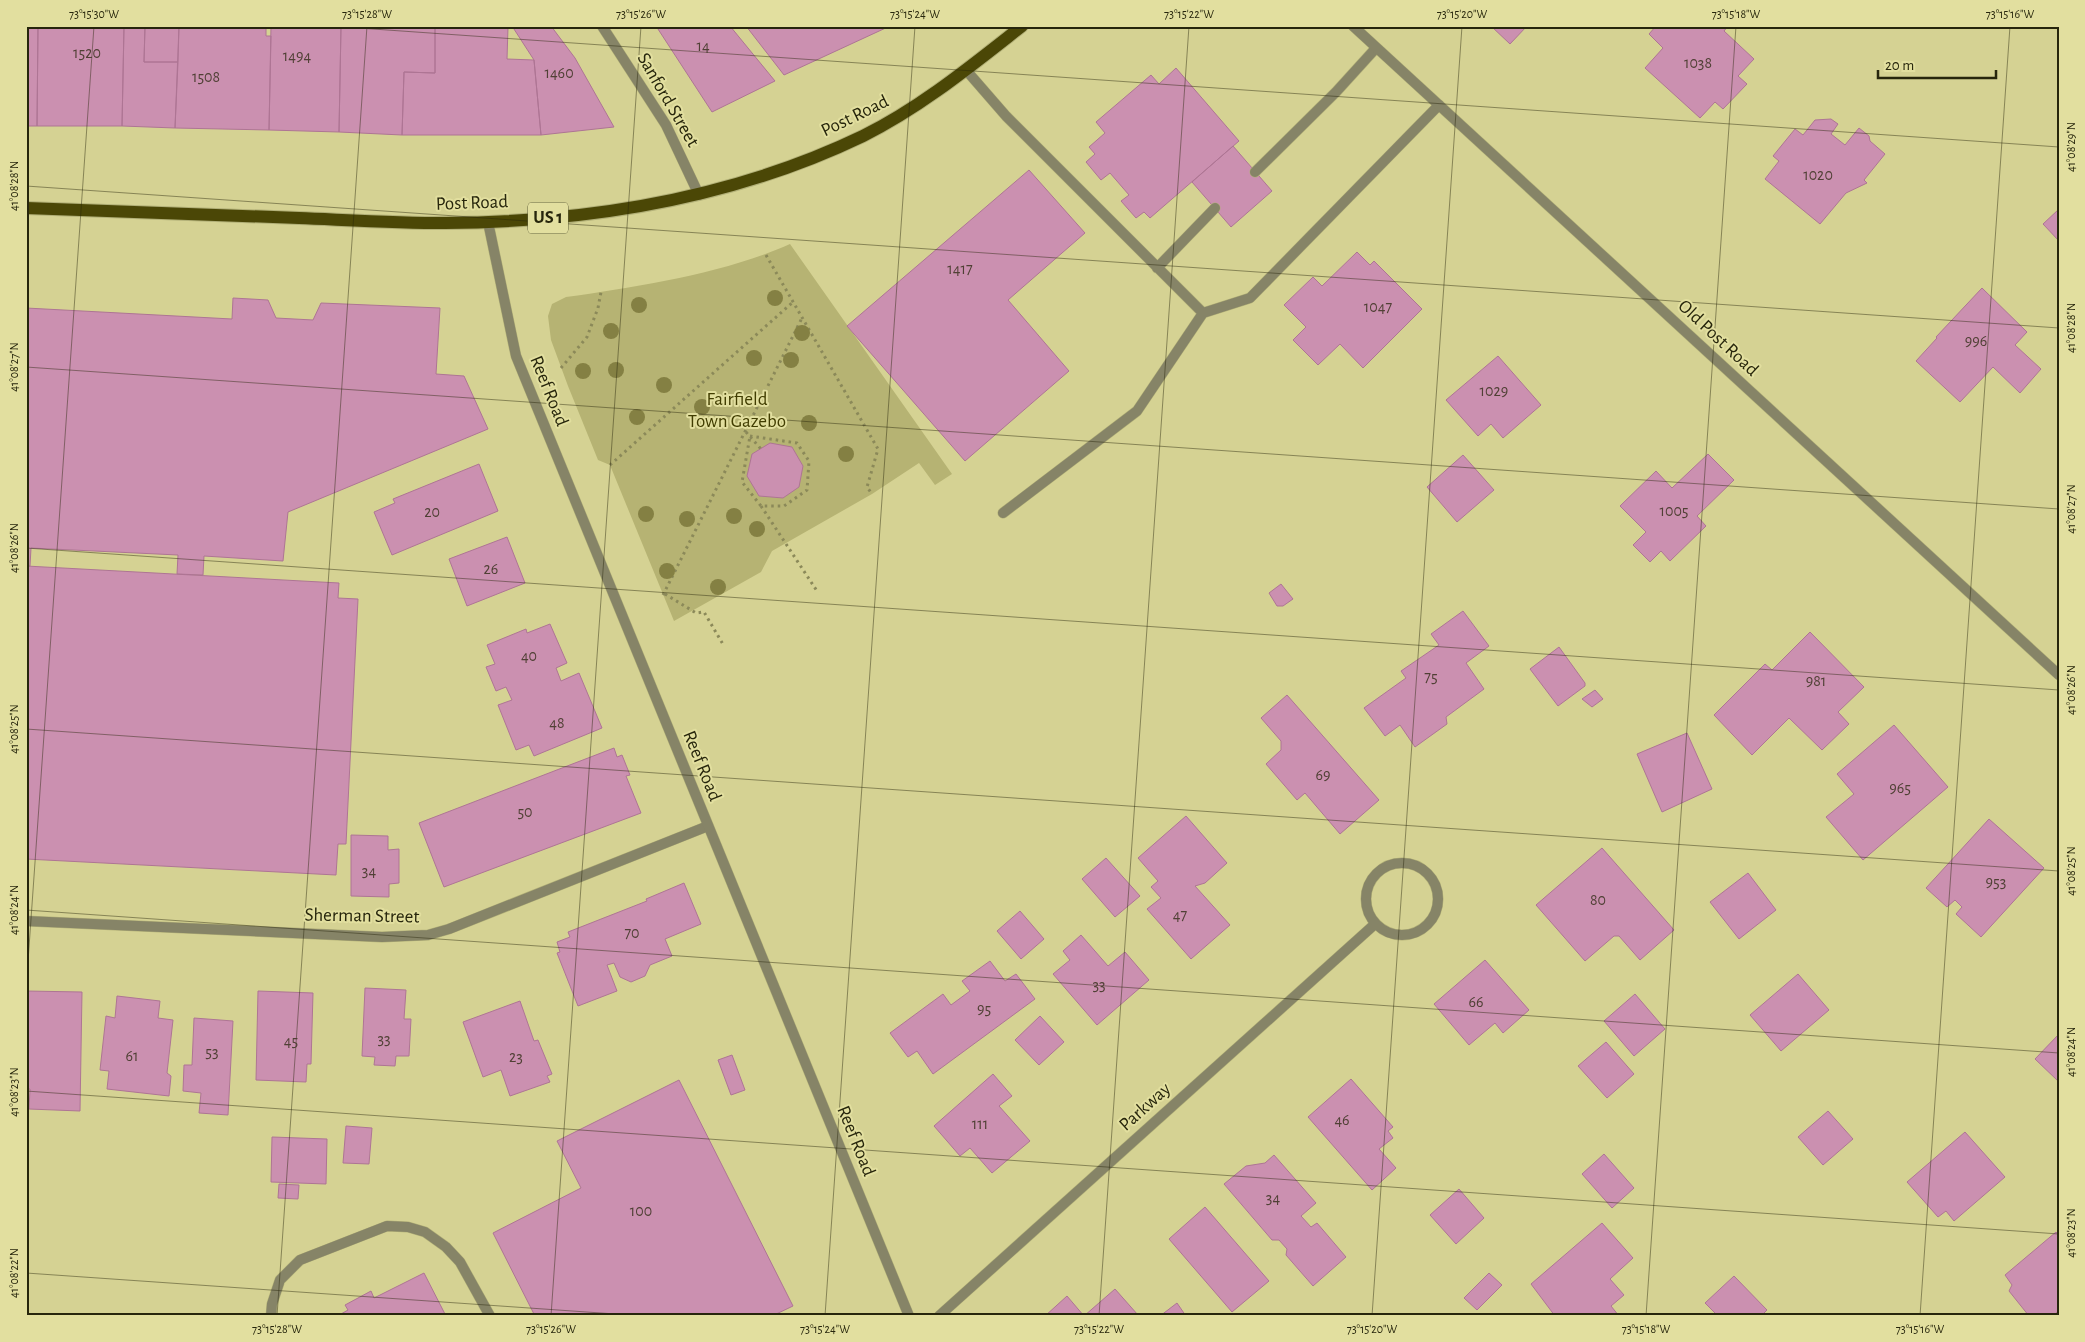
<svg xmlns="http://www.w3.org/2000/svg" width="2085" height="1342" font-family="'Alegreya Sans',sans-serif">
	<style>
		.green { fill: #b6b373 }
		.building { fill: #cb90b0; stroke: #ae7594 }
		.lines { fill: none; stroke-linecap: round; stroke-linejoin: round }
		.service-casing { stroke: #b2b078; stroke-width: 11 }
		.minor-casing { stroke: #b2b078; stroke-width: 11 }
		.tertiary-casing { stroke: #b2b078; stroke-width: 11 }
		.primary-casing { stroke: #b2b078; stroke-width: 14 }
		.path { stroke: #8b8959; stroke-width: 3; stroke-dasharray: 2.5 4; stroke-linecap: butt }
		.service { stroke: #868467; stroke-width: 10 }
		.minor { stroke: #868467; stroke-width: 10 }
		.tertiary { stroke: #868467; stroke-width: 10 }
		.primary { stroke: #4b4706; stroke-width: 12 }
		.tree { fill: #848043 }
		.ticks { fill: none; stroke: #27260c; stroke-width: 1; stroke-opacity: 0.45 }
		.labels { text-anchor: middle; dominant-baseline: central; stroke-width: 4; stroke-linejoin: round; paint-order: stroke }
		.number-label { font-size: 16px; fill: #504035 }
		.shield { fill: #e2df9f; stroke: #5f5e38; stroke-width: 1 }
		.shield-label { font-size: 18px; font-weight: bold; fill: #27260c }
		.street-label { font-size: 19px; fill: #27260c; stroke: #e2df9f }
		.park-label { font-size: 19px; fill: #413d01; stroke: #e2df9f }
		.neatline { fill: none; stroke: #27260c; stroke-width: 2 }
		.ticks-label { font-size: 12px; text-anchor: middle; fill: #27260c }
	</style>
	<rect width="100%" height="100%" fill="#d5d293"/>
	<path class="green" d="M790,244L952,474L935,485L919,463L872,494L772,551L761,572L674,621L612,470L610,465L598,460L568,386L551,340L548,316L552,304L566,297C637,287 725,273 790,244Z"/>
	<path class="building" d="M26,26H38L37,126H26Z
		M38,26H124L122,126H37Z
		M124,26H145L144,62H178L175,128L122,126Z
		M145,26H179L178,62H144Z
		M179,26H266V36H271L269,130L175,128Z
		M271,26H341L339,132L269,130Z
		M341,26L435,27V73L404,72L402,135L339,132Z
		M448,26L508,27L507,59L534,60L541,135H402L404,72L435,73V27Z
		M512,26H551L575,58L614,127L541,135L534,60Z
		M656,26H730L775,81L712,112Z
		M746,26H890L784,75Z
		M1491,26H1527L1510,44Z
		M1656,26H1678L1681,29L1683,26H1728L1724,31L1754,59L1738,76L1747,84L1723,109L1715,102L1700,118L1645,68L1663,48L1649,34Z
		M1176,68L1239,141L1150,218L1144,212L1136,218L1121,201L1129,195L1110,173L1101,180L1086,162L1095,154L1089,147L1105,133L1096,122L1151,75L1159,84Z
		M1831,119L1838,124L1831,134L1845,145L1859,128L1869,136L1870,141L1885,154L1864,180L1867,183L1846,193L1820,224L1765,179L1779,161L1773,156L1795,129L1803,135L1815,120Z
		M1233,146L1272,191L1231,227L1192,182Z
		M1029,170L1085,233L1008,300L1069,371L965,461L847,326Z
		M2059,209V241L2043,224Z
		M1357,252L1370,265L1374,261L1422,309L1363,368L1340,344L1318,365L1293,340L1306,327L1284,305L1313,277L1322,286Z
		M1982,288L2027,332L2015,345L2041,369L2020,393L1993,367L1960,402L1916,361L1937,338L1936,337Z
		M233,298L268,300L276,318L313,320L321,303L440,308L436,374L464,376L488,429L288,512L283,561L204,556L203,575L177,574L178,555L31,548L30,566H26V308L232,319Z
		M1498,356L1541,405L1503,438L1491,424L1478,436L1446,400Z
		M770,443L792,447L803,466L799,487L783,498L759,496L747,476L752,454Z
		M1708,454L1734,480L1697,516L1706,526L1670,561L1661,551L1650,562L1633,545L1646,532L1620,506L1656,471L1672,488Z
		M1463,455L1494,490L1457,522L1427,487Z
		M479,464L498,511L392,555L374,512L395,503L393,499Z
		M507,537L525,583L467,606L449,559Z
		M26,566L339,583L338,598L358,599L346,844H338L336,875L26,859Z
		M1281,584L1293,599L1283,606H1277L1269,593Z
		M1463,611L1489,646L1466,663L1484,689L1446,717L1447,724L1415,747L1400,725L1385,736L1364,708L1406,678L1401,671L1439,645L1431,634Z
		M550,624L567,663L556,668L561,681L579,673L602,728L534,756L529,745L516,750L498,705L512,700L506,687L496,691L486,667L495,664L487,645L526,629L527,633Z
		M1810,632L1864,687L1838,712L1849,724L1822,750L1789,718L1752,755L1714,715L1765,664L1772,670Z
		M1559,647L1585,683V686L1558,706L1530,669Z
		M1595,690L1603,699L1592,707L1582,699Z
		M1287,695L1379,800L1340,834L1305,793L1297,800L1266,764L1281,750V741L1261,718Z
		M1894,725L1948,787L1863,860L1826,817L1854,794L1837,774Z
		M1687,733L1712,789L1662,812L1637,754Z
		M614,748L617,757L622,755L630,775L626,776L641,813L444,887L419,823Z
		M1186,816L1227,863L1205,883L1195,886L1230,925L1191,959L1147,909L1161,898L1151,887L1158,881L1138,858Z
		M1989,819L2044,868L1981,937L1956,914L1962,907L1955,900L1947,907L1926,888Z
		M351,835L388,836V850L399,849V883L389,884V897L351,896Z
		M1602,848L1674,930L1640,960L1619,936H1614L1585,961L1536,905Z
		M1106,858L1140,896L1115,917L1082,879Z
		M1748,873L1776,910L1739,939L1710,902Z
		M684,883L701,924L665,939L672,956L650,965L645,976L631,982L620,977L614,963L607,965L617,991L578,1006L557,953L560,952L557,942L570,937L568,932L647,901L646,899Z
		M1020,911L1044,939L1021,959L997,931Z
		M1081,935L1108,966L1125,952L1149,980L1097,1025L1053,974L1070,960L1063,951Z
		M1485,960L1529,1010L1503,1033L1495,1023L1469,1045L1434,1004Z
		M990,961L1005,981L1016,974L1035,999L933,1074L917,1051L908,1057L890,1033L943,994L951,1005L970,991L962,981Z
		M1798,974L1829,1010L1781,1051L1750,1015Z
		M365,988L406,990L404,1019H411L409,1056H396L395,1066L374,1065L375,1057L362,1056Z
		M26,991L82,992L80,1111L29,1109L30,1089H26Z
		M258,991L313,993L311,1064H307L306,1082L256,1080Z
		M1635,994L1665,1029L1634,1056L1604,1021Z
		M117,996L160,1001L158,1018L173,1020L167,1073L171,1076L169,1096L107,1089L109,1071L100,1070L106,1016L115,1018Z
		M520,1001L534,1041L538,1040L552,1074L547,1076L550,1082L510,1096L501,1070L483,1077L463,1022Z
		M1040,1016L1064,1042L1039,1065L1015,1040Z
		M194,1018L233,1021L228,1115L199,1113L201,1093L183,1091L184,1065H192Z
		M2059,1034V1082L2035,1059Z
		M1606,1042L1634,1074L1607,1098L1578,1066Z
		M732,1055L745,1090L731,1095L718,1060Z
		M993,1074L1012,1096L999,1106L1030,1141L992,1173L970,1148L960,1156L934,1126Z
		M1351,1079L1393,1127L1388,1131L1393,1138L1379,1149L1396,1168L1372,1190L1308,1117Z
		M679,1080L793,1306L772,1316H535L493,1233L581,1188L557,1141Z
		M1828,1111L1853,1139L1823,1165L1798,1137Z
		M346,1126L372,1128L369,1164L343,1163Z
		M1965,1132L2005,1177L1954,1221L1946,1211L1938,1217L1907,1182Z
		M272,1137L327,1139L326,1184L271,1182Z
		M1604,1154L1634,1188L1612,1208L1582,1174Z
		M1274,1155L1316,1203L1301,1216L1311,1227L1317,1223L1346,1257L1313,1286L1286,1255L1287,1249L1279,1240H1272L1224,1184L1246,1166L1265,1163Z
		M279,1184L299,1185L298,1199L278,1198Z
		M1459,1189L1484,1218L1456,1244L1430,1215Z
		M1205,1207L1269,1281L1232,1312L1169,1239Z
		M1602,1223L1633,1258L1610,1279L1624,1295L1611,1306L1619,1316H1555L1531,1284Z
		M2056,1232L2059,1235V1310L2053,1316H2029L2009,1291L2012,1285L2005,1275Z
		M424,1273L446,1316H342L341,1314L348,1310L345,1305L371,1291L374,1298Z
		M1489,1273L1502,1285L1477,1310L1464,1298Z
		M1734,1276L1767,1310L1761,1316H1718L1705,1303Z
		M1115,1289L1138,1315L1136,1316H1045L1067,1296L1084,1316Z
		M1177,1303L1186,1316H1160Z"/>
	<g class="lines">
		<defs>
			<path id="service" d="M966,70L1006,116L1203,313L1250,298L1439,105
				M1255,172L1336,92L1376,48
				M1157,268L1215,208
				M1003,513L1137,411L1203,313
				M271,1316L272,1304L280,1280L300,1260L387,1226L408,1227L425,1232L446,1247L460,1262L490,1316"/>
			<path id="minor" d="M602,26L666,125L699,195
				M1366 899a36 36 0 1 1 72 0a36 36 0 1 1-72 0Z
				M26,921L382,937L428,935L449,929L708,826
				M939,1316L1375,924"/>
			<path id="tertiary" d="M1353,26L2059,675
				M488,222L516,356L909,1316"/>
			<path id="primary" d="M26,208C117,212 208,215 299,218C348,220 397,223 445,223C590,222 732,199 863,136C921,107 971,66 1022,26"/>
		</defs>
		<use href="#service" class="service-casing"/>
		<use href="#minor" class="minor-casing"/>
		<use href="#tertiary" class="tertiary-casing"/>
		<use href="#primary" class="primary-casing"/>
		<path class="path" d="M766,255L878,449L867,487L872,494
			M561,368L587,337L598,308L601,292
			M746,432L761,449
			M750,436L797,443L809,461L807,490L784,506H761L742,482Z
			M610,465L793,302
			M761,506L817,591
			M665,594L696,613L704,612L724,646
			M663,595L802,318"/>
		<use href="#service" class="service"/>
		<use href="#minor" class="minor"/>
		<use href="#tertiary" class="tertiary"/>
		<use href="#primary" class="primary"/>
	</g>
	<g class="tree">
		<circle cx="775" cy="298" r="8"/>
		<circle cx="639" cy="305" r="8"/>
		<circle cx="611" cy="331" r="8"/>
		<circle cx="802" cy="333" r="8"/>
		<circle cx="754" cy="358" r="8"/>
		<circle cx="791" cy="360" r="8"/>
		<circle cx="616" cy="370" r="8"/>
		<circle cx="583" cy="371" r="8"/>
		<circle cx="664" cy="385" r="8"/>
		<circle cx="702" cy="407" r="8"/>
		<circle cx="637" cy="417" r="8"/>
		<circle cx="809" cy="423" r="8"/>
		<circle cx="846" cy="454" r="8"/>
		<circle cx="646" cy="514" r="8"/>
		<circle cx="734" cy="516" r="8"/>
		<circle cx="687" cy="519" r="8"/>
		<circle cx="757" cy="529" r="8"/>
		<circle cx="667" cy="571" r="8"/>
		<circle cx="718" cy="587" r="8"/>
	</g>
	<path class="ticks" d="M330,26L2059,147M26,186L2059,328M26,367L2059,509M26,548L2059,690M26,729L2059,871M26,910L2059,1053M26,990L94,26M26,1091L2059,1234M26,1273L644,1316M277,1316L367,26M551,1316L641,26M825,1316L915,26M1099,1316L1189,26M1372,1316L1462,26M1646,1316L1736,26M1920,1316L2010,26"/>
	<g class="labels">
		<g class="number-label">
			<text x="703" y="46">14</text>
			<text x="87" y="53">1520</text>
			<text x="297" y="56">1494</text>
			<text x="1698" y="63">1038</text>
			<text x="559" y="73">1460</text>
			<text x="206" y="77">1508</text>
			<text x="1818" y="175">1020</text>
			<text x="960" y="269">1417</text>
			<text x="1378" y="307">1047</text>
			<text x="1976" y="341">996</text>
			<text x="1494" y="391">1029</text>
			<text x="1674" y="511">1005</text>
			<text x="432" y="512">20</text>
			<text x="491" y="569">26</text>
			<text x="529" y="656">40</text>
			<text x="1431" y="677">75</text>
			<text x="1816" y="681">981</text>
			<text x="557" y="723">48</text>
			<text x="1323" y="775">69</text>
			<text x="1900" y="788">965</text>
			<text x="525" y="812">50</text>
			<text x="369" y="871">34</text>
			<text x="1996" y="882">953</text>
			<text x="1598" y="900">80</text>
			<text x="1180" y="915">47</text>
			<text x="632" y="933">70</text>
			<text x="1099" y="985">33</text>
			<text x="1476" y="1002">66</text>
			<text x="984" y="1009">95</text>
			<text x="384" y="1039">33</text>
			<text x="291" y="1041">45</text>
			<text x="212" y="1052">53</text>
			<text x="132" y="1056">61</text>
			<text x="516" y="1057">23</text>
			<text x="1342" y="1120">46</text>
			<text x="980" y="1124">111</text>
			<text x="1273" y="1198">34</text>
			<text x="641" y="1211">100</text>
		</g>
		<rect class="shield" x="528" y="202.5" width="40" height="31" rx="4"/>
		<g class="shield-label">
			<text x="548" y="218">US 1</text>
		</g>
		<g class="street-label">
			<text transform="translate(668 100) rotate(60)">Sanford Street</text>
			<text transform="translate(855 116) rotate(-26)">Post Road</text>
			<text transform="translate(472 203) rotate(-2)">Post Road</text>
			<text transform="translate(1718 338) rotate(43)">Old Post Road</text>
			<text transform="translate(549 391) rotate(68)">Reef Road</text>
			<text transform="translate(702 766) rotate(68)">Reef Road</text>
			<text transform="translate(362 916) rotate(1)">Sherman Street</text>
			<text transform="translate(1145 1107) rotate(-42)">Parkway</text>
			<text transform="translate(856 1141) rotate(68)">Reef Road</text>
		</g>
		<g class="park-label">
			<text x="737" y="399">Fairfield<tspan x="737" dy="22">Town Gazebo</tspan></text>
		</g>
	</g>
	<rect width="2085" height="1342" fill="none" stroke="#e2df9f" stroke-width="55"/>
	<path d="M1878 70v8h118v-8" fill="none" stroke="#27260c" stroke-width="2.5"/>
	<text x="1885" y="70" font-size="15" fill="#27260c" stroke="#e2df9f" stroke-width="4" paint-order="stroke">20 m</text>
	<rect x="28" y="28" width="2030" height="1286" class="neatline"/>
	<g class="ticks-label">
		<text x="94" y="18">73°15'30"W</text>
		<text x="367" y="18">73°15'28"W</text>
		<text x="641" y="18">73°15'26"W</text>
		<text x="915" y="18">73°15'24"W</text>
		<text x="1189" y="18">73°15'22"W</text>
		<text x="1462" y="18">73°15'20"W</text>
		<text x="1736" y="18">73°15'18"W</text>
		<text x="2010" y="18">73°15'16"W</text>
		<text transform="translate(2071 147) rotate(-90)" y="4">41°08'29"N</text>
		<text transform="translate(14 186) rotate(-90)" y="4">41°08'28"N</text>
		<text transform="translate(2071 328) rotate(-90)" y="4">41°08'28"N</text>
		<text transform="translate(14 367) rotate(-90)" y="4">41°08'27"N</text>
		<text transform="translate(2071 509) rotate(-90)" y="4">41°08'27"N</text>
		<text transform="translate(14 548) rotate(-90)" y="4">41°08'26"N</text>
		<text transform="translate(2071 690) rotate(-90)" y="4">41°08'26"N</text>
		<text transform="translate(14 729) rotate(-90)" y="4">41°08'25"N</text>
		<text transform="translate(2071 871) rotate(-90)" y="4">41°08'25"N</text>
		<text transform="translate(14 910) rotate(-90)" y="4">41°08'24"N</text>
		<text transform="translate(2071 1052) rotate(-90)" y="4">41°08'24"N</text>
		<text transform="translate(14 1092) rotate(-90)" y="4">41°08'23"N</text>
		<text transform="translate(2071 1233) rotate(-90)" y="4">41°08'23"N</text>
		<text transform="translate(14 1273) rotate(-90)" y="4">41°08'22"N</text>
		<text x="277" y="1333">73°15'28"W</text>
		<text x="551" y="1333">73°15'26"W</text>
		<text x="825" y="1333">73°15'24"W</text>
		<text x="1099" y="1333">73°15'22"W</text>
		<text x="1372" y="1333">73°15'20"W</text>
		<text x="1646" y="1333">73°15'18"W</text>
		<text x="1920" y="1333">73°15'16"W</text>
	</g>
</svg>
